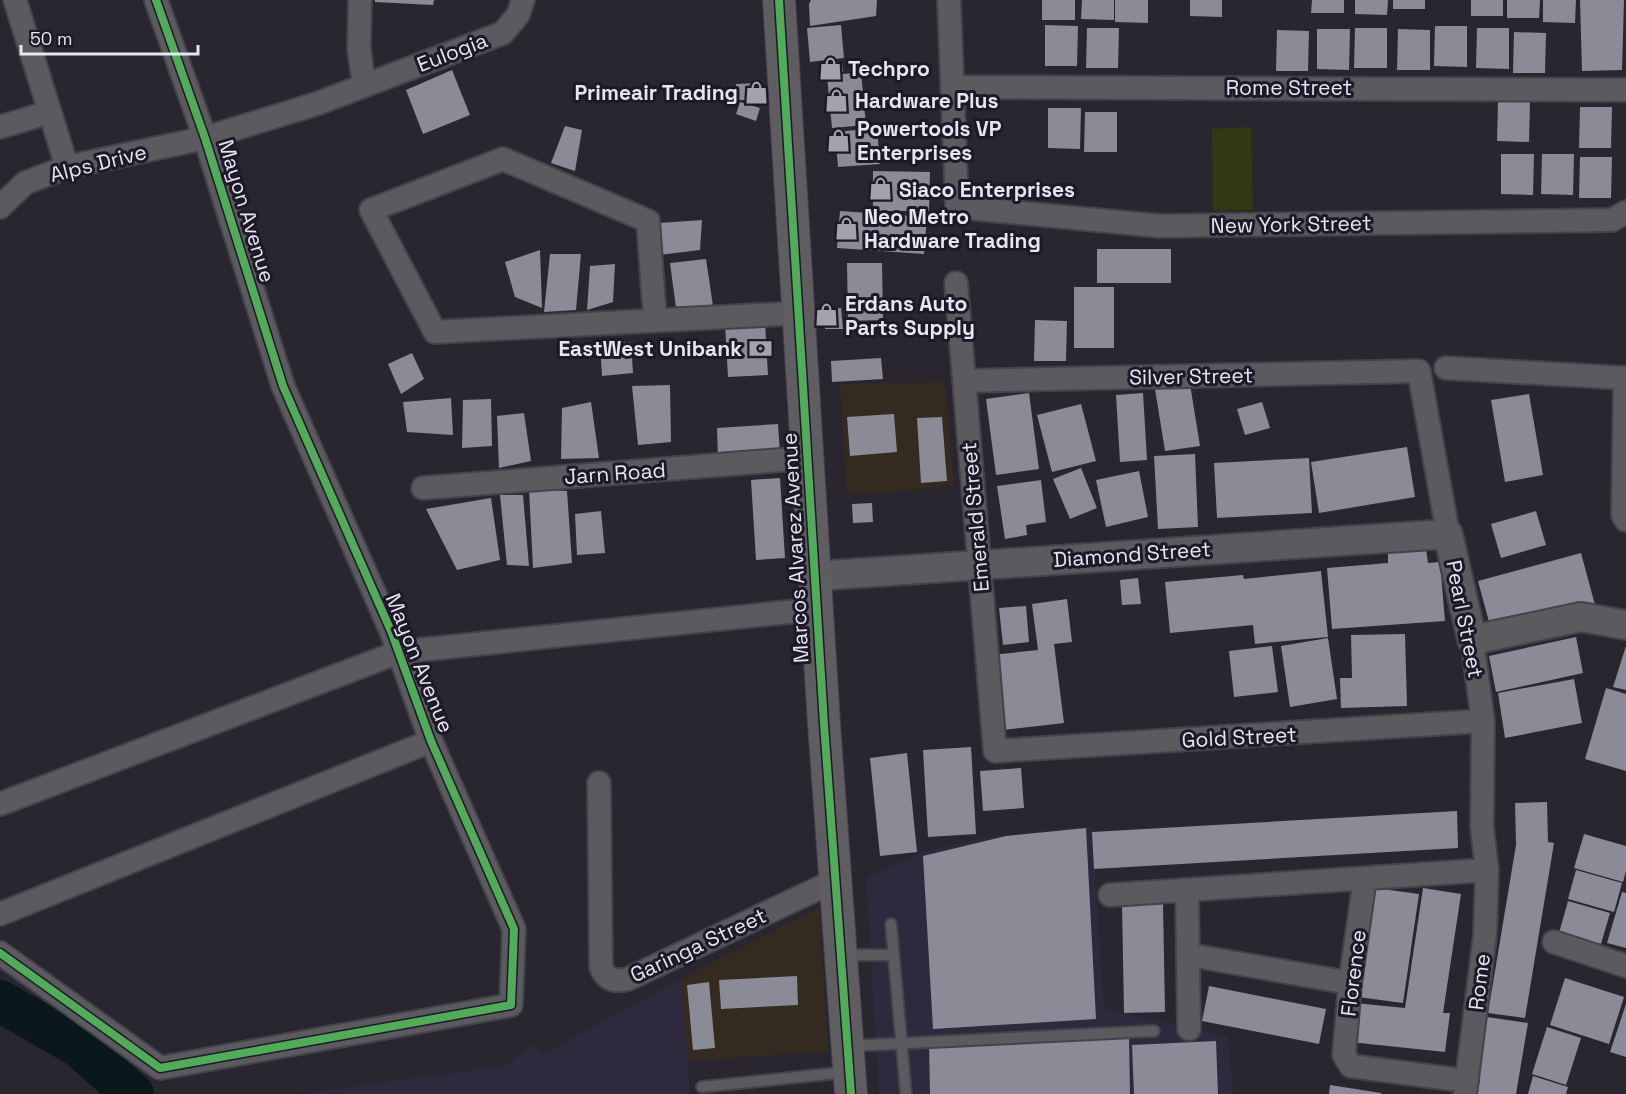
<svg xmlns="http://www.w3.org/2000/svg" width="1626" height="1094" font-family="'Space Grotesk',sans-serif">
	<style>
		.commercial { fill: #342a1f }
		.built { fill: #2f293e }
		.green { fill: #333812 }
		.lines { fill: none; stroke-linecap: round; stroke-linejoin: round }
		.river { stroke: #0b181b; stroke-width: 42 }
		.building { fill: #8b8a97 }
		.service-casing { stroke: #44424a; stroke-width: 14 }
		.minor-casing { stroke: #44424a; stroke-width: 26 }
		.tertiary-casing { stroke: #44424a; stroke-width: 32 }
		.secondary-casing { stroke: #44424a; stroke-width: 34 }
		.service { stroke: #5b5a5f; stroke-width: 10 }
		.minor { stroke: #5b5a5f; stroke-width: 22 }
		.tertiary { stroke: #5b5a5f; stroke-width: 28 }
		.secondary { stroke: #5f5d62; stroke-width: 32 }
		.cycleway-casing { stroke: #1e1929; stroke-width: 11 }
		.cycleway { stroke: #51ab58; stroke-width: 8 }
		.labels { text-anchor: middle; dominant-baseline: central; stroke-width: 6; stroke-linejoin: round; paint-order: stroke }
		.street-label { font-size: 21px; fill: #e7e5f0; stroke: #1e1929 }
		.poi-label { font-size: 21px; font-weight: bold; fill: #e7e5f0; stroke: #1e1929; text-anchor: start }
	</style>
	<rect width="100%" height="100%" fill="#292630"/>
	<path class="commercial" d="M945,382L954,486L847,495L840,384Z
		M819,908L828,1051L688,1061L681,979Z"/>
	<path class="built" d="M1092,826L1104,1009L1228,1037L1233,1094H879L866,878L924,851L982,838Z
		M681,979L690,1094H300L505,1066L533,1045L543,1054Z"/>
	<path class="green" d="M1251,127L1253,210L1213,211L1212,129Z"/>
	<g class="lines">
		<path class="river" d="M0,1001L78,1046L133,1094"/>
	</g>
	<path class="building" d="M375,0H434L433,5L375,2Z
		M811,0H877L876,16L810,26L809,4Z
		M1042,0H1075V20H1042Z
		M1082,0H1114V20L1081,19Z
		M1115,0H1148V23L1115,22Z
		M1190,0H1222V17L1190,16Z
		M1312,0H1344V13H1311Z
		M1355,0H1388L1387,15L1355,14Z
		M1393,0H1425V9H1393Z
		M1471,0H1503V16H1471Z
		M1507,0H1540L1539,18H1507Z
		M1543,0H1576L1575,23L1543,22Z
		M1580,0H1624L1622,70L1582,71Z
		M841,25L844,58L810,62L807,28Z
		M1045,25L1078,26L1077,66H1045Z
		M1435,26H1467V67L1434,66Z
		M1087,28H1119L1118,68H1086Z
		M1355,28H1387V68H1354Z
		M1477,28H1509V69L1476,68Z
		M1317,29H1350L1349,70L1317,69Z
		M1398,29L1430,30V70H1397Z
		M1277,30L1309,31L1308,71H1276Z
		M1514,32L1546,33L1545,73H1513Z
		M842,63L843,72H830L829,65Z
		M452,70L470,115L423,134L406,90Z
		M861,72L866,125L832,128L827,76Z
		M759,83V100H736V84Z
		M1498,101H1530L1529,142L1497,141Z
		M740,102L760,108L756,121L736,114Z
		M1580,107H1612L1611,148H1579Z
		M1048,108H1081L1080,149L1048,148Z
		M1085,112H1117V152H1084Z
		M565,126L582,130L575,171L551,163Z
		M877,128L880,164L838,167L835,132Z
		M1501,154H1534L1533,195L1501,194Z
		M1542,154H1574L1573,195L1541,194Z
		M1580,157H1612L1611,198H1579Z
		M873,171L930,172L929,211H873Z
		M840,211L927,217L924,254L837,248Z
		M702,220L700,250L659,255V223Z
		M1097,249H1171V283H1097Z
		M540,250L542,308L515,297L505,262Z
		M550,254H581L576,310L544,312Z
		M706,259L713,306L676,308L670,263Z
		M847,263H882L883,320L848,321Z
		M615,264L613,302L587,310L590,266Z
		M1074,287H1114V348H1074Z
		M841,308L843,329H825L824,309Z
		M1035,320L1067,321L1066,361H1034Z
		M765,322L768,375L728,377L725,324Z
		M631,342L633,373L602,376L600,343Z
		M412,353L424,379L401,394L388,364Z
		M881,358L883,379L832,382L831,361Z
		M1190,384L1200,446L1165,451L1155,389Z
		M670,385L671,442L638,445L632,386Z
		M1029,393L1039,469L996,475L986,399Z
		M1143,393L1147,460L1120,462L1116,395Z
		M1529,394L1543,475L1505,482L1491,400Z
		M451,398L453,435L407,432L403,402Z
		M491,399L492,446L462,448L463,400Z
		M591,402L599,458L561,459L562,408Z
		M1262,402L1270,428L1245,435L1237,409Z
		M1081,404L1096,461L1052,472L1037,415Z
		M524,413L531,461L499,468L497,416Z
		M894,414L897,452L850,456L847,417Z
		M942,417L947,481L921,483L917,418Z
		M778,424L780,454L718,458L717,428Z
		M1407,447L1415,497L1319,513L1311,462Z
		M1195,454L1198,527L1158,529L1154,456Z
		M1309,458L1312,513L1217,518L1214,463Z
		M1081,468L1097,508L1070,519L1053,479Z
		M1139,471L1148,517L1106,527L1096,480Z
		M780,478L785,558L756,560L751,480Z
		M1041,480L1046,522L1026,525L1027,535L1005,539L997,486Z
		M529,489L567,491L572,563L533,568Z
		M500,495H523L529,566L507,565Z
		M491,498L500,560L457,570L426,509Z
		M872,503L873,522L853,523L852,504Z
		M601,511L605,553L577,555L575,514Z
		M1536,511L1546,545L1501,558L1491,524Z
		M1426,549L1428,563L1440,562L1445,621L1332,629L1327,568L1388,563V552Z
		M1581,553L1595,605L1492,633L1478,581Z
		M1321,571L1328,637L1255,644L1253,625L1170,633L1165,582L1243,575L1244,579Z
		M1138,578L1141,604L1122,605L1120,580Z
		M1067,599L1072,642L1054,644L1064,723L1003,730L991,655L1038,650L1032,604Z
		M1026,606L1029,642L1003,645L999,608Z
		M1405,634L1407,706L1341,708L1340,678H1352L1351,635Z
		M1576,637L1583,673L1496,692L1489,656Z
		M1328,638L1337,699L1290,707L1281,646Z
		M1272,646L1278,692L1234,697L1229,651Z
		M1626,646V690L1613,687Z
		M1574,679L1582,723L1505,738L1498,693Z
		M1606,688L1626,694V771L1585,759Z
		M971,747L976,834L928,837L923,750Z
		M907,753L917,852L880,856L870,758Z
		M1021,768L1024,808L983,811L980,771Z
		M1547,802L1548,842L1554,843L1525,1018L1488,1013L1516,845L1515,803Z
		M1457,811L1458,848L1094,869L1092,832Z
		M1086,828L1096,1019L933,1029L923,856L1006,836Z
		M1584,834L1626,846V871L1623,882L1574,868Z
		M1576,870L1622,883L1614,912L1568,899Z
		M1375,888L1419,894L1403,1003L1358,997Z
		M1423,888L1461,894L1443,1013H1450L1445,1052L1350,1042L1355,1003L1405,1008Z
		M1622,892L1626,893V948L1607,943Z
		M1568,901L1610,913L1601,944L1559,933Z
		M1163,904L1165,1012L1124,1013L1122,905Z
		M797,976L798,1005L721,1009L719,980Z
		M1565,978L1624,997L1609,1044L1550,1025Z
		M709,982L715,1048L693,1050L687,985Z
		M1209,986L1326,1009L1319,1044L1202,1021Z
		M1626,1004V1057L1610,1052Z
		M1487,1017L1528,1023L1516,1094H1474Z
		M1547,1027L1581,1038L1566,1085L1532,1074Z
		M1129,1036L1130,1094H930L929,1043Z
		M1216,1041L1218,1094H1134L1132,1045Z
		M1533,1076L1568,1087L1566,1094H1528Z
		M1330,1085L1381,1093V1094H1329Z"/>
	<g class="lines">
		<defs>
			<path id="service" d="M891,924L906,1094
				M842,955H893
				M849,1046L1154,1031
				M702,1087L847,1072"/>
			<path id="minor" d="M15,0L67,167
				M360,0L359,49L364,85
				M949,0L957,207L1160,226L1612,220L1626,212
				M952,87L1626,90
				M0,127L50,112
				M0,207L25,183L67,167L205,138L316,104L503,33L518,15L523,0
				M956,283L995,751L1483,721
				M655,319L648,221L503,159L371,210L435,332L800,313
				M1446,368L1626,378
				M1625,378L1623,515L1626,520
				M964,381L1419,371L1448,534
				M423,488L807,458
				M599,783L601,967C606,980 615,982 628,979L836,880
				M0,804L399,652L817,609
				M1365,878L1350,983L1344,1055L1351,1066L1467,1081
				M1187,890L1189,1029
				M1110,895L1487,870
				M0,914L431,741
				M1554,942L1626,966
				M0,953L160,1068L511,1005L514,929L431,741L391,631L283,386L205,138L156,0
				M1190,955L1350,983
				M1465,1094L1485,935L1487,870L1482,827L1483,721L1472,640"/>
			<path id="tertiary" d="M815,576L1448,534L1472,640L1581,617L1626,625"/>
			<path id="secondary" d="M779,0L824,724L851,1094"/>
		</defs>
		<use href="#service" class="service-casing"/>
		<use href="#minor" class="minor-casing"/>
		<use href="#tertiary" class="tertiary-casing"/>
		<use href="#secondary" class="secondary-casing"/>
		<use href="#service" class="service"/>
		<use href="#minor" class="minor"/>
		<use href="#tertiary" class="tertiary"/>
		<use href="#secondary" class="secondary"/>
		<defs>
			<path id="cycleway" d="M779,0L824,724L851,1094
				M0,953L160,1068L511,1005L514,929L431,741L391,631L283,386L205,138L156,0"/>
		</defs>
		<use href="#cycleway" class="cycleway-casing"/>
		<use href="#cycleway" class="cycleway"/>
	</g>
	<defs>
		<symbol id="shop-bare" viewBox="-9 -9 18 18"><path d="M-5-2.5h2.3a2.7 3.5 0 0 1 5.4 0H5L5.5 6h-11ZM-1.5-2.5h3a1.5 2.3 0 0 0-3 0Z" fill="#a4a2ad" stroke="#1e1929" stroke-width="2.5" paint-order="stroke"/></symbol>
		<symbol id="bank-bare" viewBox="-9 -9 18 18"><path d="M-6-4H6V4H-6ZM0-2.3a2.3 2.3 0 1 0 0 4.6a2.3 2.3 0 1 0 0-4.6Z" fill="#a4a2ad" stroke="#1e1929" stroke-width="2.5" paint-order="stroke"/></symbol>
	</defs>
	<g fill-rule="evenodd">
		<use href="#shop-bare" x="814" y="52" width="33" height="33"/>
		<use href="#shop-bare" x="740" y="76" width="33" height="33"/>
		<use href="#shop-bare" x="820" y="84" width="33" height="33"/>
		<use href="#shop-bare" x="822" y="124" width="33" height="33"/>
		<use href="#shop-bare" x="864" y="172" width="33" height="33"/>
		<use href="#shop-bare" x="830" y="212" width="33" height="33"/>
		<use href="#shop-bare" x="810" y="298" width="33" height="33"/>
		<use href="#bank-bare" x="744" y="332" width="33" height="33"/>
	</g>
	<g class="labels">
		<g class="street-label">
			<text transform="translate(452 52) rotate(-21)">Eulogia</text>
			<text x="1289" y="87">Rome Street</text>
			<text transform="translate(98 163) rotate(-14)">Alps Drive</text>
			<text transform="translate(247 211) rotate(73)">Mayon Avenue</text>
			<text transform="translate(1291 224) rotate(-1)">New York Street</text>
			<text transform="translate(1191 376) rotate(-1)">Silver Street</text>
			<text transform="translate(615 473) rotate(-4)">Jarn Road</text>
			<text transform="translate(975 517) rotate(-95)">Emerald Street</text>
			<text transform="translate(795 548) rotate(-93)">Marcos Alvarez Avenue</text>
			<text transform="translate(1132 554) rotate(-4)">Diamond Street</text>
			<text transform="translate(1465 619) rotate(79)">Pearl Street</text>
			<text transform="translate(420 663) rotate(68)">Mayon Avenue</text>
			<text transform="translate(1239 737) rotate(-3)">Gold Street</text>
			<text transform="translate(698 945) rotate(-25)">Garinga Street</text>
			<text transform="translate(1353 973) rotate(-83)">Florence</text>
			<text transform="translate(1479 982) rotate(-83)">Rome</text>
		</g>
		<g class="poi-label">
			<text x="848" y="68">Techpro</text>
			<text x="738" y="92" text-anchor="end">Primeair Trading</text>
			<text x="855" y="100">Hardware Plus</text>
			<text x="857" y="128">Powertools VP<tspan x="857" dy="24">Enterprises</tspan></text>
			<text x="899" y="189">Siaco Enterprises</text>
			<text x="864" y="216">Neo Metro<tspan x="864" dy="24">Hardware Trading</tspan></text>
			<text x="845" y="303">Erdans Auto<tspan x="845" dy="24">Parts Supply</tspan></text>
			<text x="742" y="348" text-anchor="end">EastWest Unibank</text>
		</g>
	</g>
	<path d="M21 45v9h177v-9" fill="none" stroke="#e7e5f0" stroke-width="3"/>
	<text x="30" y="45" font-size="18" fill="#e7e5f0" stroke="#1e1929" stroke-width="4.5" paint-order="stroke">50 m</text>
</svg>
